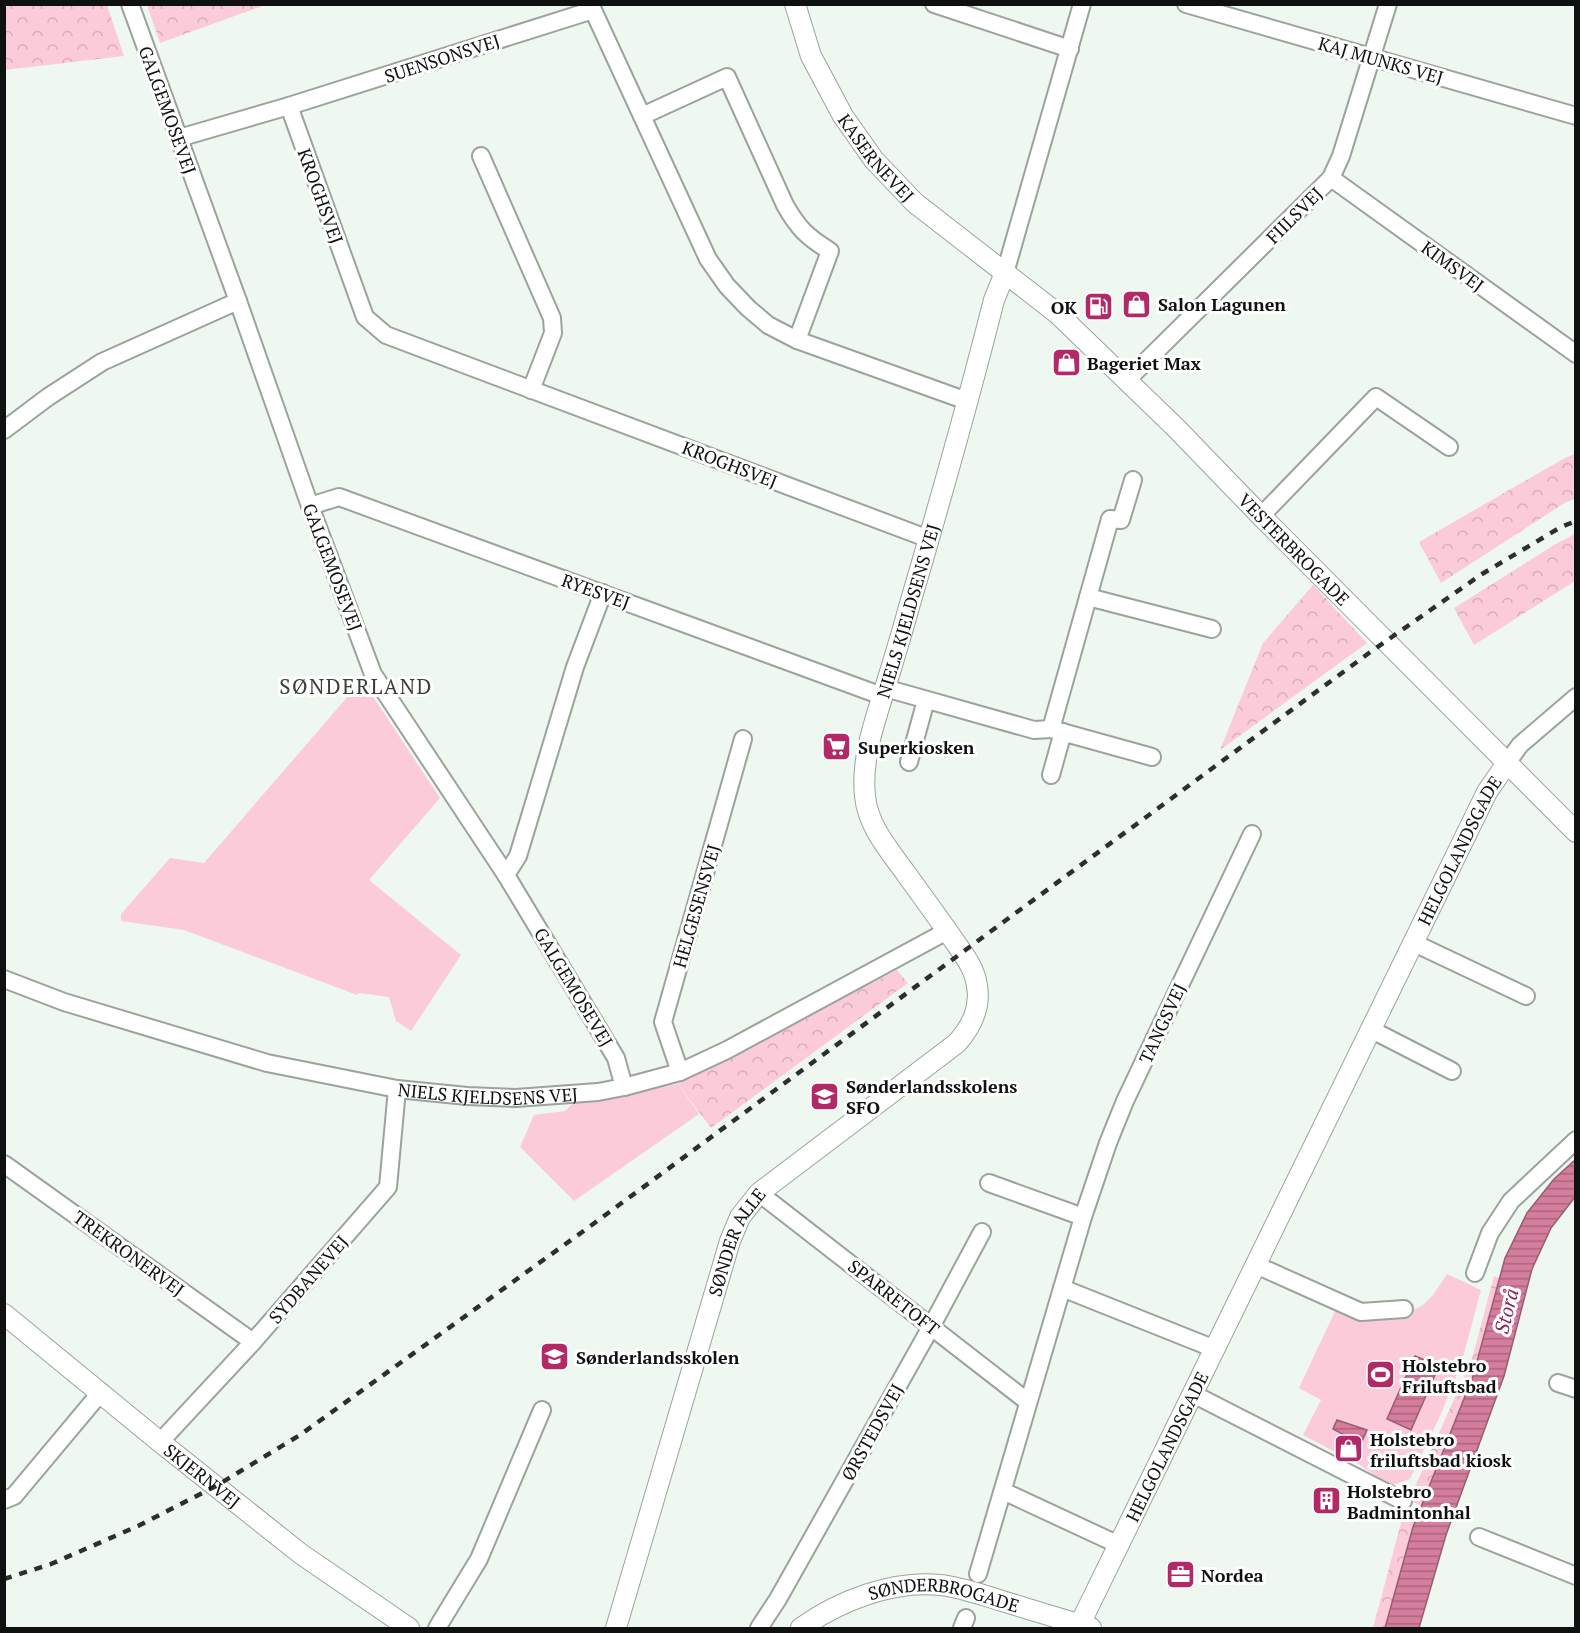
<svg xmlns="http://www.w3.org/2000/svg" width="1580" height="1633" font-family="'PT Serif',serif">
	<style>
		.forest { fill: url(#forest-crowns) }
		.park { fill: #fbcbda }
		.water { fill: url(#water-rules); stroke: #995d72; stroke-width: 1.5 }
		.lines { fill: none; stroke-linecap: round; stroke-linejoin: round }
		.minor-casing { stroke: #9ba39c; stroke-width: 20 }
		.tertiary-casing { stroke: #9ba39c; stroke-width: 22 }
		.minor { stroke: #fff; stroke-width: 16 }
		.tertiary { stroke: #fff; stroke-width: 20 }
		.rail { stroke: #2c2f2d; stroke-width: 4.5; stroke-dasharray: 8 8; stroke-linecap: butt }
		.labels { text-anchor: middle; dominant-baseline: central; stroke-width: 6; stroke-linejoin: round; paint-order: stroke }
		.street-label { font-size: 18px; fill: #0e110f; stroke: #fff }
		.poi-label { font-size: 18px; font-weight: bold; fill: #0e110f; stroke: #fff; text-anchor: start }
		.water-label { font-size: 20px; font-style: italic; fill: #8e2754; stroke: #fff }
		.quarter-label { font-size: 21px; letter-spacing: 1.5px; fill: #393f3a; stroke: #fff }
	</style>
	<defs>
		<pattern id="forest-crowns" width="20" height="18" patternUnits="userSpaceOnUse" patternTransform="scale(1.5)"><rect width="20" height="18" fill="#fbcbda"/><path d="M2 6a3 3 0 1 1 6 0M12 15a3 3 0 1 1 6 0" fill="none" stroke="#d6adba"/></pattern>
		<pattern id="water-rules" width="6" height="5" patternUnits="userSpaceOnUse" patternTransform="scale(1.5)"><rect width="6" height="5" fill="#d47d9c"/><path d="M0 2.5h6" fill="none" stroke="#aa657e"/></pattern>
	</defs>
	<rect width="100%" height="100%" fill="#eff7f1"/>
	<path class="forest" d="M4,5H107L124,56L5,70Z
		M147,5V4L265,5L160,43Z
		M1575,454V499L1566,502L1441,583L1419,542L1563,459Z
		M1575,534V581L1474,645L1454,608L1554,545Z
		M1313,585L1367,643L1220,750L1263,643Z
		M897,970L908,983L711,1128L678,1084Z
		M1494,1276L1499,1278L1473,1376L1422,1506L1409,1500L1472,1359Z
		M1405,1508L1419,1513L1413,1527L1388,1623L1385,1628H1373Z"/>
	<path class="park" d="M362,680L440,798L369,880L461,955L411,1031L396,1021L389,997L359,993L357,995L184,930L121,921V914L170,858L204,863Z
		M678,1084L699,1114L574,1201L520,1147L534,1115L565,1111L575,1101L625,1094Z
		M1447,1274L1481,1290L1462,1361L1441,1414L1410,1479L1390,1486L1360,1465L1303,1435L1321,1400L1299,1388L1338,1305L1408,1313L1423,1305L1433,1295Z"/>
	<path class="water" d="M1575,1160V1197L1551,1228L1532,1269L1504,1376L1446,1535L1419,1628H1385L1413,1527L1473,1376L1505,1258L1527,1213L1554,1179Z
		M1415,1356L1439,1366L1411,1430L1387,1419Z
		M1337,1420L1367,1430L1361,1444L1333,1429Z"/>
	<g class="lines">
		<defs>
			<g id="minor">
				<path d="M130,4L238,301L310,506L373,674L506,875L616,1058L624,1087"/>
				<path d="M934,4L1070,49"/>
				<path d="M1186,4L1576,116"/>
				<path d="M289,106L365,317L386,335L929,539"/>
				<path d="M642,116L727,77L785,205C798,228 807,237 830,251L797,340"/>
				<path d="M179,138L289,106L593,10L708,259L727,286L748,308L768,325L797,340L967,401"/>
				<path d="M481,156L552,318L553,333L531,390"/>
				<path d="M1331,178L1576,354"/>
				<path d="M1005,273L1082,4"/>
				<path d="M1127,380L1331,178L1341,156L1388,4"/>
				<path d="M4,430L48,397L102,362L238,301"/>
				<path d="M1133,480L1121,520L1110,519L1051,729L1152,757"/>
				<path d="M310,506L339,497L882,696"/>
				<path d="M1261,516L1376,397L1449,447"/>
				<path d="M1088,597L1212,629"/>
				<path d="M885,688L1034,730L1051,729"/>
				<path d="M909,762L926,700"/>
				<path d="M1507,763L1520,745L1576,697"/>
				<path d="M1051,775L1063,732"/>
				<path d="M506,875L518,856L575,667L603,593"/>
				<path d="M1414,943L1526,996"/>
				<path id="s1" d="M4,979L64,1002L267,1063L397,1089L467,1096L516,1098L598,1092L624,1087L680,1072L727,1050L947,931"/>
				<path d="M1372,1030L1452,1071"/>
				<path d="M680,1072L663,1022L743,739"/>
				<path d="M4,1164L253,1342"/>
				<path d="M989,1183L1083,1217"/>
				<path d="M759,1193L1028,1402"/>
				<path d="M1256,1265L1361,1312L1404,1309"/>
				<path d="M1475,1273L1490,1233L1511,1201L1576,1140"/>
				<path d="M1062,1288L1215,1349"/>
				<path d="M1558,1383L1576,1389"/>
				<path d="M1193,1394L1403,1501"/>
				<path d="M160,1442L253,1342L388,1187L397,1089"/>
				<path d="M1003,1491L1119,1545"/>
				<path d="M4,1500L14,1496L101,1392"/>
				<path d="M1479,1537L1576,1576"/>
				<path d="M978,1574L1083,1217L1108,1143L1125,1101L1252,834"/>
				<path d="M437,1628L479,1559L542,1410"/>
				<path d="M759,1628L778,1599L931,1327L982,1232"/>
				<path d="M962,1628L966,1618"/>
			</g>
			<g id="tertiary">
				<path id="s2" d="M795,4L811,56L843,116L874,160L915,203L1058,314L1176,428L1261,516L1576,832"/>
				<path id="s3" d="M4,1314L160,1442L301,1554L409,1628"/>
				<path id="s4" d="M616,1628L730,1241L740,1217L759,1193L957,1043C971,1027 981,1009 977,986C975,969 964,955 955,942C939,919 923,897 907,875C890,851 868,827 865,796C861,758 875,721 886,685C894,659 902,633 909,607C939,505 968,403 994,300L1005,273"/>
				<path id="s5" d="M801,1628C839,1601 892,1580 940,1585C961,1587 982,1595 1002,1601C1032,1610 1061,1619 1091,1628"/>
				<path id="s6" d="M1078,1628L1487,792L1507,763"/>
			</g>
		</defs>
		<use href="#minor" class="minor-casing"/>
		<use href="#tertiary" class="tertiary-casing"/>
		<use href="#minor" class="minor"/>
		<use href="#tertiary" class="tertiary"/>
		<path class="rail" d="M4,1579L51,1564L138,1526L216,1486L300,1435L585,1230L1369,653L1482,574L1561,527L1576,521"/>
	</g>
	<defs>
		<symbol id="shop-square" viewBox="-11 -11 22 22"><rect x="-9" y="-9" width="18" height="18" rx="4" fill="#b22968" stroke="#fff"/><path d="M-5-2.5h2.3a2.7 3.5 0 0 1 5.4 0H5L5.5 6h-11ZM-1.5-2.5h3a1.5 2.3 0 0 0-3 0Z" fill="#fff"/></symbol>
		<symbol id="fuel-square" viewBox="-11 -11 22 22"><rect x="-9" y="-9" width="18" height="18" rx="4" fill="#b22968" stroke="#fff"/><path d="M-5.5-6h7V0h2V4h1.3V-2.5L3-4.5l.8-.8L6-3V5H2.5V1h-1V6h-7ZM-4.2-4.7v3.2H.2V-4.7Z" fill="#fff"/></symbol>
		<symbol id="supermarket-square" viewBox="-11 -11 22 22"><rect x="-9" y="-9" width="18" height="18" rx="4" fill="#b22968" stroke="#fff"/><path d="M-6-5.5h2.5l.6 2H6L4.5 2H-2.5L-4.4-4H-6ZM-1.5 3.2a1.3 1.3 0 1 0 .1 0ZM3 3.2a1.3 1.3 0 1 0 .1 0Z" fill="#fff"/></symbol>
		<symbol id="school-square" viewBox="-11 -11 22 22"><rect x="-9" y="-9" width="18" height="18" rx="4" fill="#b22968" stroke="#fff"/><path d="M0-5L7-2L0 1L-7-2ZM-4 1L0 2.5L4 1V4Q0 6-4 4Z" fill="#fff"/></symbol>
		<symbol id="stadium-square" viewBox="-11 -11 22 22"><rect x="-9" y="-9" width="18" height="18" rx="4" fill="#b22968" stroke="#fff"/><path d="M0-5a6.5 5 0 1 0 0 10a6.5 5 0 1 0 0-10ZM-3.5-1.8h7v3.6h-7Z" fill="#fff"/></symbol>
		<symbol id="building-square" viewBox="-11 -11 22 22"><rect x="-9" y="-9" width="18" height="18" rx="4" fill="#b22968" stroke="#fff"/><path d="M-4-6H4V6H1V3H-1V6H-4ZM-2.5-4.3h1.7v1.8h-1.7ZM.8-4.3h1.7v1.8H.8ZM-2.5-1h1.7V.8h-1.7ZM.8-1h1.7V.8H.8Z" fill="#fff"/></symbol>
		<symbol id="office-square" viewBox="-11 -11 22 22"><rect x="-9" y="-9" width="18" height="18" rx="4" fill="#b22968" stroke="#fff"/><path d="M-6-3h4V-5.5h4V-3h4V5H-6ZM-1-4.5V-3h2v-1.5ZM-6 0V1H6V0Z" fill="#fff"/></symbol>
	</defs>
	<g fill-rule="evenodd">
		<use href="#shop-square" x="1120" y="288" width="33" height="33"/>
		<use href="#fuel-square" x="1082" y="290" width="33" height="33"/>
		<use href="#shop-square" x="1050" y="346" width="33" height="33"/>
		<use href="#supermarket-square" x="820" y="730" width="33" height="33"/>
		<use href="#school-square" x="808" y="1080" width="33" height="33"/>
		<use href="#school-square" x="538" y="1340" width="33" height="33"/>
		<use href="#stadium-square" x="1364" y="1358" width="33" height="33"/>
		<use href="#shop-square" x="1332" y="1432" width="33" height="33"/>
		<use href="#building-square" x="1310" y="1484" width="33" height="33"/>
		<use href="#office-square" x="1164" y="1558" width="33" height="33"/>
	</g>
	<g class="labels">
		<g class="street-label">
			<text transform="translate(442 58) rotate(-18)">SUENSONSVEJ</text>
			<text transform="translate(1381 60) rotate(16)">KAJ MUNKS VEJ</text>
			<text transform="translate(168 110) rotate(70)">GALGEMOSEVEJ</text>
			<text stroke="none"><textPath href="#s2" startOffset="176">KASERNEVEJ</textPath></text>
			<text transform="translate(321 196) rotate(70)">KROGHSVEJ</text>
			<text transform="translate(1294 215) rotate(-45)">FIILSVEJ</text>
			<text transform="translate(1453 266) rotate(36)">KIMSVEJ</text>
			<text transform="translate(730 464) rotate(21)">KROGHSVEJ</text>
			<text stroke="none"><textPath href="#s2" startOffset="750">VESTERBROGADE</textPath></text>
			<text transform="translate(333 567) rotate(69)">GALGEMOSEVEJ</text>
			<text transform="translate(596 591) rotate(20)">RYESVEJ</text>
			<text stroke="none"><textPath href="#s4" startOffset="1185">NIELS KJELDSENS VEJ</textPath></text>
			<text stroke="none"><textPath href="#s6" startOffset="866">HELGOLANDSGADE</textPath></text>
			<text transform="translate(696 906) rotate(-74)">HELGESENSVEJ</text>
			<text transform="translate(574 987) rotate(59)">GALGEMOSEVEJ</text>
			<text transform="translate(1162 1023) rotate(-65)">TANGSVEJ</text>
			<text stroke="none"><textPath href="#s1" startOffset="500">NIELS KJELDSENS VEJ</textPath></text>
			<text stroke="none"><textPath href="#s4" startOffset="405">SØNDER ALLE</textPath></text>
			<text transform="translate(129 1253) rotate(36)">TREKRONERVEJ</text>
			<text transform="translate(308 1279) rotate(-49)">SYDBANEVEJ</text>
			<text transform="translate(894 1297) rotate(38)">SPARRETOFT</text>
			<text transform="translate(872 1432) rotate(-61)">ØRSTEDSVEJ</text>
			<text stroke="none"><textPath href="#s6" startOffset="202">HELGOLANDSGADE</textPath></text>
			<text stroke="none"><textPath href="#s3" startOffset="256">SKJERNVEJ</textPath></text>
			<text stroke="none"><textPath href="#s5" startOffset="153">SØNDERBROGADE</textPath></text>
		</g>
		<g class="poi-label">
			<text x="1158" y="304">Salon Lagunen</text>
			<text x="1077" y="307" text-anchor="end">OK</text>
			<text x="1087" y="363">Bageriet Max</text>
			<text x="858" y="747">Superkiosken</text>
			<text x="846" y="1086">Sønderlandsskolens<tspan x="846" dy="21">SFO</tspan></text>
			<text x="576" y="1357">Sønderlandsskolen</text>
			<text x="1402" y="1365">Holstebro<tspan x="1402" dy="21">Friluftsbad</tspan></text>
			<text x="1370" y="1439">Holstebro<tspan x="1370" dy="21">friluftsbad kiosk</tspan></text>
			<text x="1347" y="1491">Holstebro<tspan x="1347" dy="21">Badmintonhal</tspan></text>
			<text x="1201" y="1575">Nordea</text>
		</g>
		<g class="water-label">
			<text transform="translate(1506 1311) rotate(-76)">Storå</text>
		</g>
		<g class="quarter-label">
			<text x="356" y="686">SØNDERLAND</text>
		</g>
	</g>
	<rect width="1580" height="1633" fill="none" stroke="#0e110f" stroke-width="12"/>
</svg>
